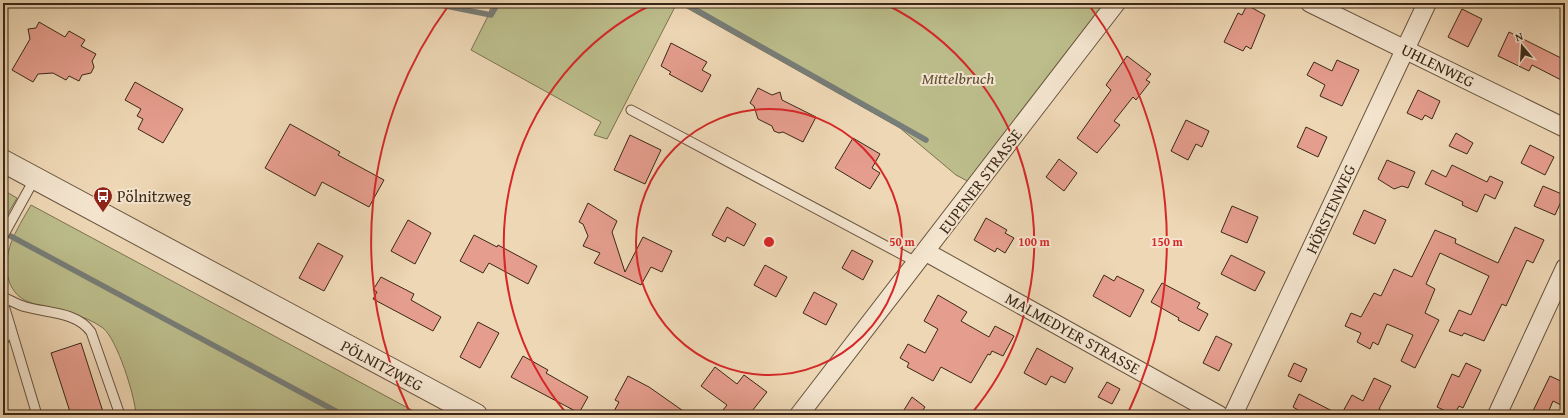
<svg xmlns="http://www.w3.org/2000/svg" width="1568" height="418" font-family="'Gentium Book Plus',serif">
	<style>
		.green { fill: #bcbd8b; stroke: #7c7251 }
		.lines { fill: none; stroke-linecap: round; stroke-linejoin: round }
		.stream { stroke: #777d78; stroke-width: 5.5 }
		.building { fill: #e59d8d; stroke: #3b2817 }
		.service-casing { stroke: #68543e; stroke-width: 11 }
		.minor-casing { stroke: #68543e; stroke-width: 20 }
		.tertiary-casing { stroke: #68543e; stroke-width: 24 }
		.service { stroke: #f4e5cf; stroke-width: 9 }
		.minor { stroke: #f4e5cf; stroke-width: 18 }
		.tertiary { stroke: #f4e5cf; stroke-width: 22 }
		.ring { fill: none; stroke: #d62828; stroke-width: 2 }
		.labels { text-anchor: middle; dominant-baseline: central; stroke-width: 4; stroke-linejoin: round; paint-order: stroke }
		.street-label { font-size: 16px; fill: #3b2817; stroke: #f4e5cf }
		.park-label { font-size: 16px; font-style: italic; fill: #5b4d34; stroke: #f4e5cf }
		.poi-label { font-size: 16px; fill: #3b2817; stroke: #f4e5cf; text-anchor: start }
		.centre { fill: #d62828; stroke: #f4e5cf; stroke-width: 2 }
		.ring-label { font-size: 12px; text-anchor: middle; font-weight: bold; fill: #d62828; stroke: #f4e5cf; stroke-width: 4; stroke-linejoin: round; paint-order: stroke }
	</style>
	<rect width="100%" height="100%" fill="#eed7b5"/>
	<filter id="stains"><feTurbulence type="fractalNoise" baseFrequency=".005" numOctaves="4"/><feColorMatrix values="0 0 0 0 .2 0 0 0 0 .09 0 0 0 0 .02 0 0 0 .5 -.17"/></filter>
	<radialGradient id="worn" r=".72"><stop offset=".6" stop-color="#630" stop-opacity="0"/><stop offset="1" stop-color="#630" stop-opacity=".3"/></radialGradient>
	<path class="green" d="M492,3H677L607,139L594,135L601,122L471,50L488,16Z
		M678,3H1110L973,184L956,175L900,128Z
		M3,190L17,198L3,222Z
		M31,205L421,415H136C135,396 117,339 103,328C82,313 59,311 35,304C6,297 2,268 11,243C16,230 24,217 31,205Z"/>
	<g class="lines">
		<path class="stream" d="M431,3L491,15L498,3
			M684,3L926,140
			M3,232L343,415"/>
	</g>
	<path class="building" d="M1247,5L1265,15L1251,49L1246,46L1243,51L1224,42L1238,13L1242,15Z
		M1462,9L1482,19L1468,47L1448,37Z
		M39,22L65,37L69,31L85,40L81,46L96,54L92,61L94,67L91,73L82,75L79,81L69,76L66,80L53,73L38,74L33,82L12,70L30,39L28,29L36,28Z
		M1509,32L1565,60V82L1532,65L1529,71L1498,56Z
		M671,43L707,62L702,70L711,75L702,92L669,74L671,72L661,66Z
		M1127,56L1151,74L1146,80L1150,82L1136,100L1133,97L1114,121L1120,125L1097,153L1077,138L1111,90L1106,85Z
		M1337,60L1359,70L1342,106L1320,96L1325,85L1307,75L1314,62L1332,71Z
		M135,82L183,109L163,143L138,129L143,119L137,116L141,109L125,100Z
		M758,88L772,95L780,92L782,100L816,117L803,142L783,132L779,133L774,131L772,126L758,119L754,106L750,103Z
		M1418,90L1440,101L1432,119L1425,115L1422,120L1407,113Z
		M1186,120L1209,131L1202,147L1196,144L1188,160L1171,151Z
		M290,124L340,152L338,155L384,180L369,207L322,182L315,196L265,168Z
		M1306,127L1327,137L1318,157L1297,147Z
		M1456,133L1473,143L1467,154L1449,146Z
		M630,135L661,150L645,184L614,170Z
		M853,138L880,154L872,168L880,173L870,189L835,168Z
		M1530,145L1554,157L1545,175L1521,163Z
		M1059,159L1077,173L1064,191L1046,177Z
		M1387,160L1415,172L1408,188L1402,186L1394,189L1378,179Z
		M1452,165L1487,182L1490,176L1503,182L1495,199L1485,194L1477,212L1462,205L1463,202L1425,184L1432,170L1446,177Z
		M1543,186L1564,195L1555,215L1534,206Z
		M588,203L617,221L612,232L625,272L643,237L672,251L662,272L651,267L641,285L594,263L600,253L583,246L588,236L583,224L579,222Z
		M1232,206L1258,217L1247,243L1221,232Z
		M727,207L756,224L744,246L727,237L725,242L712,235Z
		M1364,210L1386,220L1375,244L1353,234Z
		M986,218L1007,230L1005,233L1014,238L1005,253L997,248L995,252L974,240Z
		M408,220L431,233L415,264L391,251Z
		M1515,227L1544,240L1533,263L1527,260L1506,306L1502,304L1484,341L1464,333L1462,336L1449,331L1459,310L1471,315L1489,276L1440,253L1426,284L1435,289L1425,313L1439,320L1415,368L1401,361L1413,335L1387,324L1378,345L1373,342L1370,349L1357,342L1361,333L1345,326L1351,313L1361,317L1374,293L1381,296L1394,269L1412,277L1435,230L1456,239L1455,243L1498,263Z
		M474,235L497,247L498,245L537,266L528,284L489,263L483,273L460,261Z
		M318,243L343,256L324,291L299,278Z
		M852,250L873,261L863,280L842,268Z
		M1231,255L1265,272L1255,291L1221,274Z
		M765,265L787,277L776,297L754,285Z
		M1104,275L1114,281L1117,276L1144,290L1130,317L1093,296Z
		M381,277L414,294L411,300L441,317L433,331L373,299L377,292L373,290Z
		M1162,283L1200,303L1197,308L1208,314L1199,331L1178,320L1179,318L1151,302Z
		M814,292L837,304L826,325L803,313Z
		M938,295L967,312L961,321L989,337L995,326L1014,336L1003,356L992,351L990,355L988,354L971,383L941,367L933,381L907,367L909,363L900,358L908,344L925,353L938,329L924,321Z
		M478,322L499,333L480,368L460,357Z
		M1216,336L1232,344L1219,371L1203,363Z
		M81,343L95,387L104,415H71L51,353Z
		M1037,348L1073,368L1065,383L1051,376L1046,385L1024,373Z
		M523,356L548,370L546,373L588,397L579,413L511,377Z
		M1294,363L1307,369L1301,382L1288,376Z
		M1466,363L1481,370L1463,408L1459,406L1454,415L1437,407L1452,374L1459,377Z
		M715,367L737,384L744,375L767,392L749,415H719L727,405L701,386Z
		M628,376L649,387L689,415H612L619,402L615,400Z
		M1550,376L1565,383V407L1553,401L1547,415H1531Z
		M1374,378L1391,386L1379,409L1389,415H1341L1352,395L1363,401Z
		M1107,382L1120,389L1112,404L1098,397Z
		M1299,394L1340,415H1296L1298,410L1293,407Z
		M912,397L925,407L920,415H901Z"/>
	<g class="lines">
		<defs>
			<path id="service" d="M631,110L918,263
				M3,236L35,178
				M3,297C10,300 18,305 26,307C48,313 77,312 91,332L120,415
				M3,302L37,415
				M3,341L11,328"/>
			<path id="minor" d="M1310,3L1565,128
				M926,252L1219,415
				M799,415L1116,3
				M1233,415L1427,3
				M1497,415L1565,268"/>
			<path id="tertiary" d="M3,161L476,415"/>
		</defs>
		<use href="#service" class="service-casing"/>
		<use href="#minor" class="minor-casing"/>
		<use href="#tertiary" class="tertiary-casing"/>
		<use href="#service" class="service"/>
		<use href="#minor" class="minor"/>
		<use href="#tertiary" class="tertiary"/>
	</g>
	<g class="ring">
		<circle cx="769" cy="242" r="133"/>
		<path d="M567 414A265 265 0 0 1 653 4M885 4A265 265 0 0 1 971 414"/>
		<path d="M410 413A398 398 0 0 1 449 5M1089 5A398 398 0 0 1 1128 413"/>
	</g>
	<defs>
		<symbol id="bus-pin" viewBox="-11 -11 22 30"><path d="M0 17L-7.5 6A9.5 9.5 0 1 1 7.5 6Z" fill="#8f2418" stroke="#f4e5cf"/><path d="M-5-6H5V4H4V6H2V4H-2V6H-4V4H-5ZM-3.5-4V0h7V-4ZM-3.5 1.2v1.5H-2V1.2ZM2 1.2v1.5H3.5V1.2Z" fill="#fff"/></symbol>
	</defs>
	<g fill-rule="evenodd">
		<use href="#bus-pin" x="92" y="185" width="22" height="30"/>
	</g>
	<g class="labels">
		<g class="street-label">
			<text transform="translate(1438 65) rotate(26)">UHLENWEG</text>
			<text transform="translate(980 181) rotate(-53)">EUPENER STRASSE</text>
			<text transform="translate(1330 209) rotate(-65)">HÖRSTENWEG</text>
			<text transform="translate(1073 333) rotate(29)">MALMEDYER STRASSE</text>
			<text transform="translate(382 365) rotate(28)">PÖLNITZWEG</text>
		</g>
		<g class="park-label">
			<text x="958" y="78">Mittelbruch</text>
		</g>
		<g class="poi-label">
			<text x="117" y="196">Pölnitzweg</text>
		</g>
	</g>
	<circle cx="769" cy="242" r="6" class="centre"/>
	<g class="ring-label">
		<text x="902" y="246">50 m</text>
		<text x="1034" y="246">100 m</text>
		<text x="1167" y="246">150 m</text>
	</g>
	<rect width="1568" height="418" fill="none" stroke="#eed7b5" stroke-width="16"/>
	<rect x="4" y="4" width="1560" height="410" fill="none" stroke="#3b2817" stroke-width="2"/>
	<rect x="8" y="8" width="1552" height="402" fill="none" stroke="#3b2817"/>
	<g transform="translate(1522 46) rotate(342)" stroke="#f4e5cf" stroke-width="3" paint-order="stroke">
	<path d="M0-3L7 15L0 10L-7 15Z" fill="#3b2817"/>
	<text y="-6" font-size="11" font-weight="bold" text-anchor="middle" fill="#3b2817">N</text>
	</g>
	<rect width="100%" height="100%" filter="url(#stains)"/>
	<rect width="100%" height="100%" fill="url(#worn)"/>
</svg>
